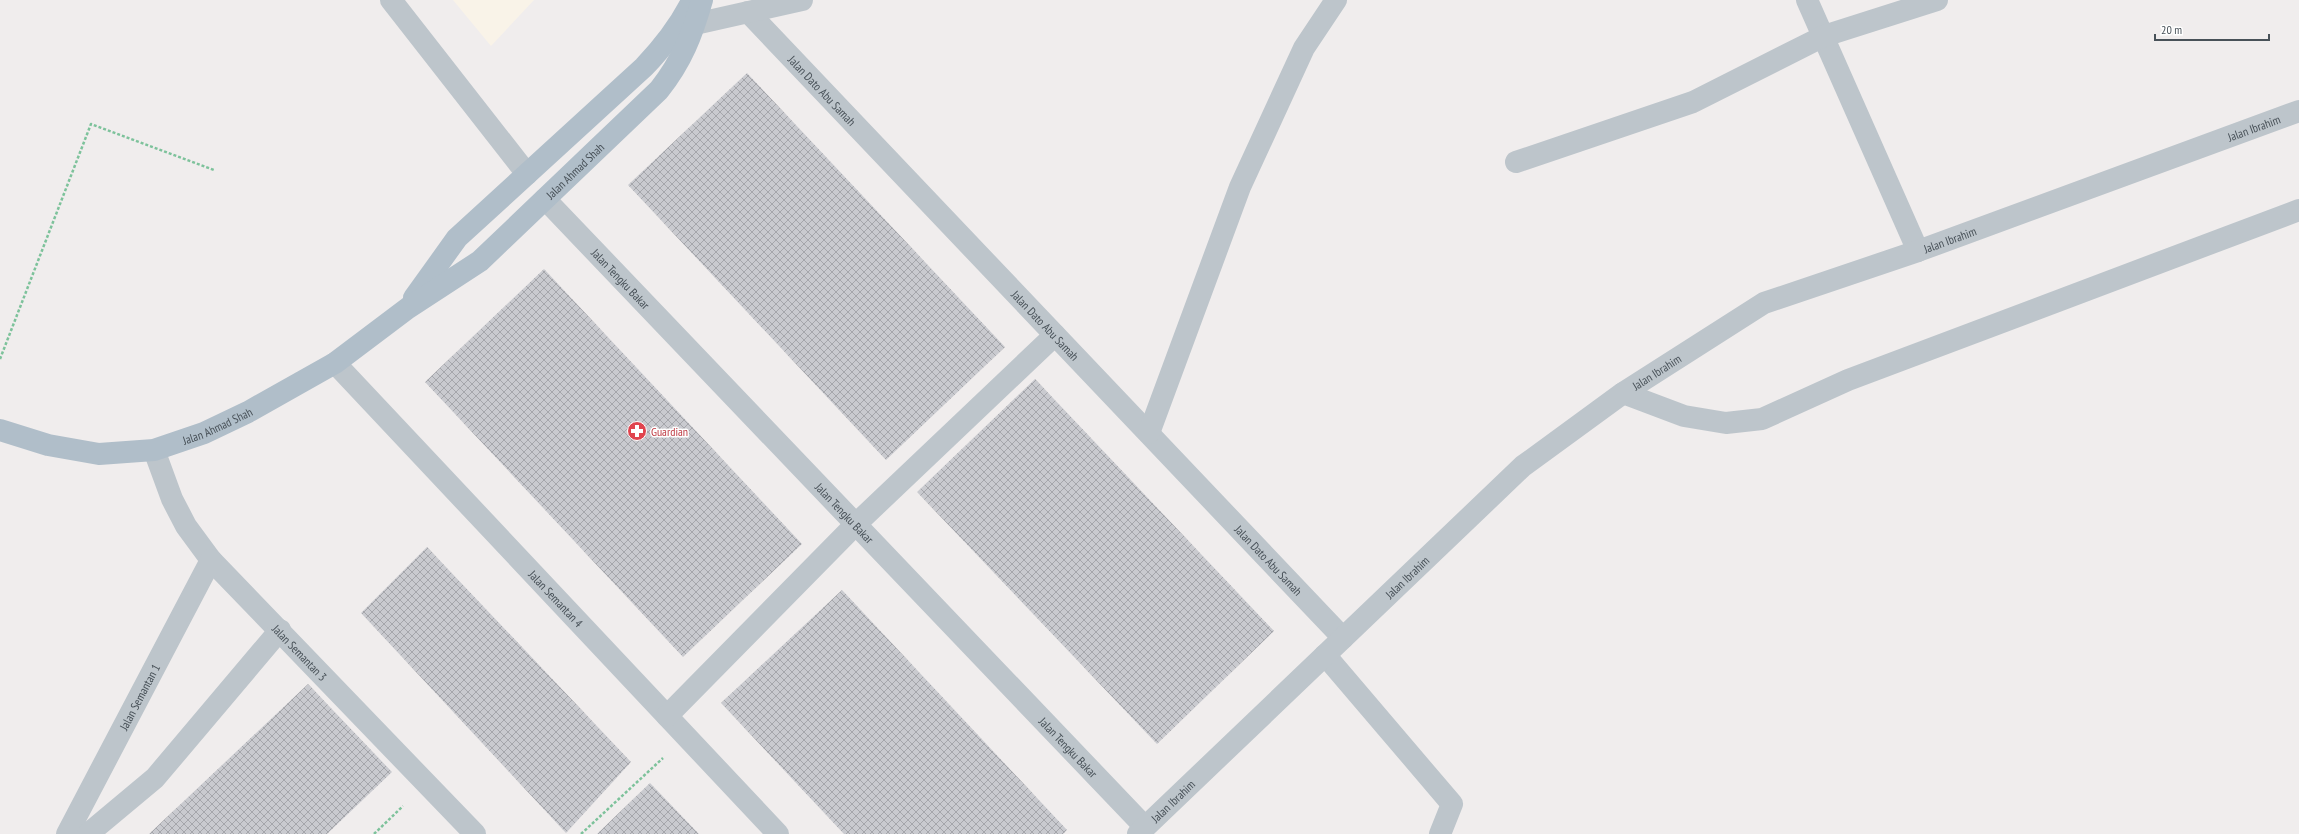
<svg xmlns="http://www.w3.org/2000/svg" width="2299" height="834" font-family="'PT Sans Narrow',sans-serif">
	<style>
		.commercial { fill: #f9f3e8 }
		.building { fill: url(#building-cross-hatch) }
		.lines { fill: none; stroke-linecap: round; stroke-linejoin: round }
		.path { stroke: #7dc29b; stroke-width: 2.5; stroke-dasharray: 3 2; stroke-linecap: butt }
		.minor { stroke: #bdc5cb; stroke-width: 22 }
		.major { stroke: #b0bec9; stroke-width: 22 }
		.labels { text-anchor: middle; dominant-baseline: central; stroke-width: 3; stroke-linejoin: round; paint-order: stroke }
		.street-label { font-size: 12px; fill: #485158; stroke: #fff }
		.health-label { font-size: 12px; fill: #be3a42; stroke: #fff; text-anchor: start }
	</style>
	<defs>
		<pattern id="building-cross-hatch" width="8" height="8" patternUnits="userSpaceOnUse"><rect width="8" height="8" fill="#c9cacf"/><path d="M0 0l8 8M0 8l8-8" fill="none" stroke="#a5a6ab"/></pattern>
	</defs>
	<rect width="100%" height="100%" fill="#f0eded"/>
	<path class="commercial" d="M453,0H534L491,46Z"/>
	<path class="building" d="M747,73L1005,347L886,460L628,185Z
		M544,269L802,544L683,657L425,382Z
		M1035,379L1274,631L1157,744L917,492Z
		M427,547L631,762L566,833L361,613Z
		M842,590L1067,830L1063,834H844L721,703Z
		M308,684L392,772L327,834H149Z
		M650,783L699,834H597Z"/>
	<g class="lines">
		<path class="path" d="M0,359L91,124L214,170
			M374,834L403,806
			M581,834L663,758"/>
		<g class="minor">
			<path d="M391,0L527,174"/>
			<path d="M1807,0L1918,251"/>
			<path id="s1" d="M748,12L1343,638"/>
			<path d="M695,24L802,0"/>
			<path d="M1516,162L1693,102L1824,36L1937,0"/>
			<path id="s2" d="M545,199L1145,827"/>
			<path id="s3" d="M335,363L778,834"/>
			<path d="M1623,393L1684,416L1726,423L1762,419L1848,380L2299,210"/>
			<path d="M1149,433L1240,187L1304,48L1336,0"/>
			<path id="s4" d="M154,450L172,499L186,526L211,560L475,834"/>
			<path d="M1325,655L1452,804L1440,834"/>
			<path d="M667,716L856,524L1055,335"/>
			<path id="s5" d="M67,834L211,560"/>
			<path d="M88,834L155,778L280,630"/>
			<path id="s6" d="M1138,834L1523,466L1623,393L1764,303L1918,251L2299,111"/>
		</g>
		<g class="major">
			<path d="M414,298L457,238L644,67C663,47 679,27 692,1"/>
			<path id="s7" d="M0,430L48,445L99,454L154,450L204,433L248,412L335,363L408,308L480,261L659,90C682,61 692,35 702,0"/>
		</g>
	</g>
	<defs>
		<symbol id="pharmacy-disc" viewBox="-11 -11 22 22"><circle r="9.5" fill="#e0444e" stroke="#fff"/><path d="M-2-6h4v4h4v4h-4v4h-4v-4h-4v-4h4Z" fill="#fff"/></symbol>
	</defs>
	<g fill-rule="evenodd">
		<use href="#pharmacy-disc" x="626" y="420" width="22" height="22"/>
	</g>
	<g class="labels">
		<g class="street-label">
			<text stroke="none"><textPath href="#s1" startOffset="108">Jalan Dato Abu Samah</textPath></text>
			<text stroke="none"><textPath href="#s6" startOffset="1344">Jalan Ibrahim</textPath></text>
			<text stroke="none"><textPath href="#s7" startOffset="667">Jalan Ahmad Shah</textPath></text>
			<text stroke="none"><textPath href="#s6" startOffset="1020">Jalan Ibrahim</textPath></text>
			<text stroke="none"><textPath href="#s2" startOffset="110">Jalan Tengku Bakar</textPath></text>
			<text stroke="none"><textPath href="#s1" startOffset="432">Jalan Dato Abu Samah</textPath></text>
			<text stroke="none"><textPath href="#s6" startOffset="696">Jalan Ibrahim</textPath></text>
			<text stroke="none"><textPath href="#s7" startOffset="225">Jalan Ahmad Shah</textPath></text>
			<text stroke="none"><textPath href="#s2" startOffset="434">Jalan Tengku Bakar</textPath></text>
			<text stroke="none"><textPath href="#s1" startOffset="756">Jalan Dato Abu Samah</textPath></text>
			<text stroke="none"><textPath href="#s6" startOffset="372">Jalan Ibrahim</textPath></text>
			<text stroke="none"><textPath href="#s3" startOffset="323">Jalan Semantan 4</textPath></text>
			<text stroke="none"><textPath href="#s4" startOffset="253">Jalan Semantan 3</textPath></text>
			<text stroke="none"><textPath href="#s5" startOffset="155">Jalan Semantan 1</textPath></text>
			<text stroke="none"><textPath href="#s2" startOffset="758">Jalan Tengku Bakar</textPath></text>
			<text stroke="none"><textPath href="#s6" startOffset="48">Jalan Ibrahim</textPath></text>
		</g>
		<g class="health-label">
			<text x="651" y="431">Guardian</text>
		</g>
	</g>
	<path d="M2155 34v6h114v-6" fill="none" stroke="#485158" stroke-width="2"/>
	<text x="2161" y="34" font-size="12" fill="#485158" stroke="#ffffff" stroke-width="3" paint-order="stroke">20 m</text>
</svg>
